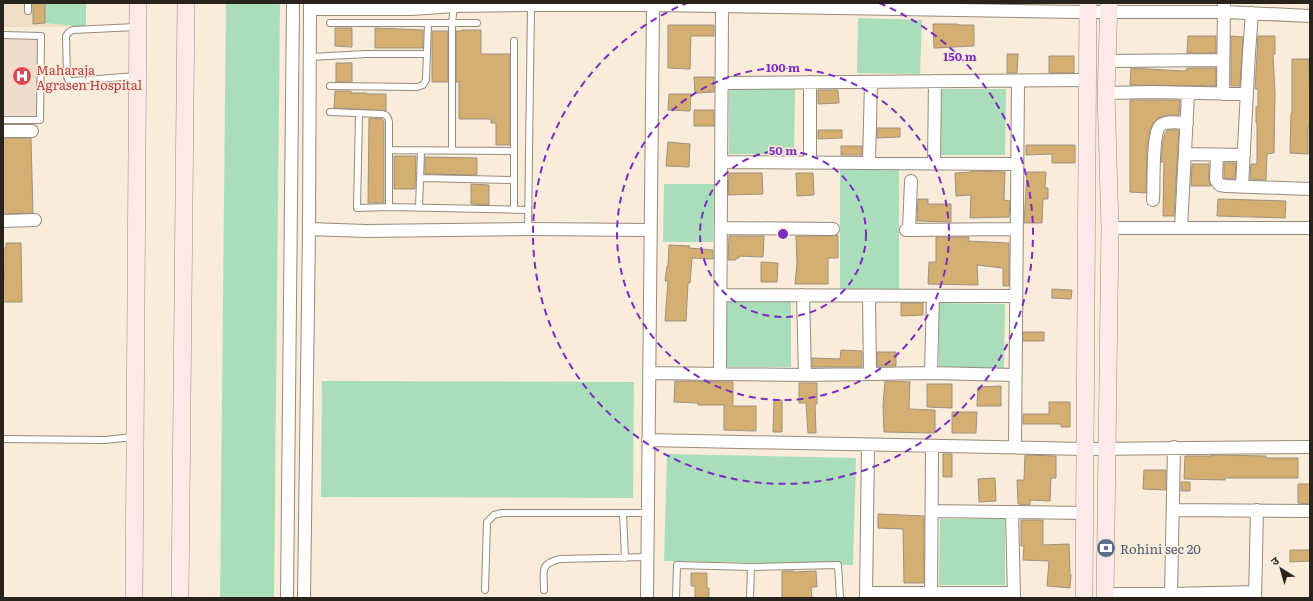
<svg xmlns="http://www.w3.org/2000/svg" width="1313" height="601" font-family="Literata,'Noto Sans Devanagari',serif">
	<style>
		.built { fill: #f0dfc6 }
		.medical { fill: #f0dccd }
		.green { fill: #aadebb }
		.building { fill: #d5ae72; stroke: #9d9281 }
		.lines { fill: none; stroke-linecap: round; stroke-linejoin: round }
		.lane-casing { stroke: #978b7b; stroke-width: 8 }
		.street-casing { stroke: #978b7b; stroke-width: 14 }
		.secondary-casing { stroke: #978b7b; stroke-width: 18 }
		.lane { stroke: #fff; stroke-width: 6 }
		.street { stroke: #fff; stroke-width: 12 }
		.secondary { stroke: #fdeae8; stroke-width: 17 }
		.ring { fill: none; stroke: #7b2cbf; stroke-width: 2; stroke-dasharray: 7 5 }
		.labels { text-anchor: middle; dominant-baseline: central; stroke-width: 3; stroke-linejoin: round; paint-order: stroke }
		.health-label { font-size: 13px; fill: #be3a42; stroke: #f9ecda; text-anchor: start }
		.service-label { font-size: 13px; fill: #4e5e75; stroke: #f9ecda; text-anchor: start }
		.centre { fill: #7b2cbf; stroke: #f9ecda; stroke-width: 2 }
		.ring-label { font-size: 12px; text-anchor: middle; font-weight: bold; fill: #7b2cbf; stroke: #f9ecda; stroke-width: 3; stroke-linejoin: round; paint-order: stroke }
	</style>
	<rect width="100%" height="100%" fill="#f9ecda"/>
	<path class="built" d="M3,3H86V27H3Z"/>
	<path class="medical" d="M3,35L41,36V116H3Z"/>
	<path class="green" d="M45,3H86V27L45,23Z
		M226,3H280L274,598H220Z
		M858,18L922,20L920,74L857,73Z
		M729,88L795,89L794,154H729Z
		M941,89H1006L1005,155H940Z
		M840,161H899V289H840Z
		M664,184H714L713,242H663Z
		M726,301H791V367H725Z
		M939,303L1005,304L1004,369H939Z
		M322,381L634,382L633,498L321,497Z
		M667,454L856,458L853,565L664,561Z
		M940,519H1005V585H939Z"/>
	<path class="building" d="M33,3H45V23L33,24Z
		M933,24H958V25H974V46L934,48Z
		M668,25H714V36H691L690,69L668,68Z
		M335,28H352V47L335,46Z
		M375,28L423,30V48H375Z
		M462,30H481V54H510V145H496V123H491V119H459V82H456V31H462Z
		M432,31H448V82H432Z
		M1188,36H1216V53H1187Z
		M1231,36L1243,37L1240,86H1231Z
		M1258,36H1275V54H1273L1275,93L1274,153L1267,154L1266,180L1250,179L1251,164H1257V123H1256V107H1258V89H1255Z
		M1007,54H1018L1017,73H1007Z
		M1049,56H1074V73H1049Z
		M1292,59H1309L1310,114L1309,128H1308V154L1290,153L1291,113H1292Z
		M336,63H352V82H336Z
		M1131,68L1183,71L1187,70V68H1216V86L1130,85Z
		M694,77H714V92L695,93Z
		M818,90H838L839,103L818,104Z
		M335,91H351V93H367V94H386V111L334,108Z
		M669,94H691L690,111L668,110Z
		M1130,100H1180L1179,115H1169L1160,117L1154,122L1150,129L1147,148L1146,193L1130,192Z
		M694,110H714V126H694Z
		M369,118L382,119L384,122V203H368Z
		M877,128H900V137L877,138Z
		M818,130H842V138L818,139Z
		M1168,130H1179L1174,216H1163L1164,162H1161V161L1163,140L1165,133Z
		M3,138H31L33,213L3,214Z
		M668,142L690,144L689,167L666,166Z
		M1026,145H1075V163H1052V154L1026,155Z
		M841,146H862V155H841Z
		M394,156H416L415,189H394Z
		M425,157L477,158V175L425,174Z
		M1224,163H1236L1235,179L1224,178Z
		M1192,164H1209V180L1211,186H1191Z
		M971,171L1005,172L1004,200L1010,201L1009,217L970,218L971,195L956,196L955,173L971,172Z
		M1027,172H1046L1045,188H1048V199H1043L1042,223H1024Z
		M729,173H762L763,194L728,195Z
		M796,173H813L814,195L797,196Z
		M471,184L489,185V205L471,204Z
		M918,199H928V204H951V222L917,221Z
		M1218,199L1286,201L1285,218L1217,216Z
		M837,235H838V258H828V284H795L797,263L796,236H833Z
		M729,236H764L763,257L739,256V258H736V260H728Z
		M936,237H969L968,241L1009,243V286H1003V268L977,265L978,285L928,284L929,262H936Z
		M6,243H21L22,302H3V280H4L3,248H6Z
		M669,245L690,246L689,248L713,250V259L692,258L690,283H688L686,321H665L668,281H665L667,266H668Z
		M761,262L778,263L777,282H761Z
		M1052,289L1072,290L1071,299L1052,298Z
		M901,303H923V315L901,316Z
		M1023,332H1044V341H1023Z
		M841,350L862,351V367H812V358L840,359Z
		M877,352H896V366H877Z
		M675,381L733,382V406H756V431L724,430V405H698V403L674,402Z
		M885,381L910,382L909,409L935,410V433L884,432L883,405Z
		M799,383H817V404H815L816,433H808L806,403H799Z
		M927,384H952V408L927,407Z
		M1001,386V406H977L978,387Z
		M774,400H782V432H773Z
		M1049,402H1070V427H1061V424H1023V414H1049Z
		M952,412H977L976,433H952Z
		M943,454H952V477H943Z
		M1025,455L1056,456V478H1051L1050,501L1030,500V505L1018,504L1017,480H1024Z
		M1211,455L1266,456V458H1298V478H1225V480L1184,479L1185,456H1211Z
		M1144,470H1166V490L1143,489Z
		M995,478L996,501L979,502L978,479Z
		M1181,482H1190V491H1181Z
		M1298,484H1310V504L1298,503Z
		M878,514L924,516V583H904L903,529L878,528Z
		M1021,520H1043V545L1069,544L1070,574L1071,575L1070,588L1047,586L1049,561L1023,560L1024,546H1021Z
		M1290,550H1310V561L1290,562Z
		M782,571H794V572L816,571L817,587H811L812,598H782Z
		M691,573H707V588H709V598H695V586H691Z"/>
	<g class="lines">
		<defs>
			<path id="lane" d="M28,3V11
				M330,23H477
				M136,27L73,30L69,32L66,36L67,77L69,81H73L136,76
				M3,35L41,36L40,120H3
				M310,57L367,54H427
				M330,86L417,87L423,85L426,80L428,23
				M330,112L382,114C387,115 388,117 389,122V207
				M359,113L357,208L389,207L528,210
				M389,150L514,151
				M452,151V23L454,6
				M420,178L514,180
				M419,208L421,151
				M514,210V41
				M528,229L531,5
				M3,439L105,440L133,437
				M623,513L625,558
				M485,590L487,522L494,515L502,513H648
				M544,590C544,571 539,564 560,559L647,557
				M676,598L677,565L751,567L838,565L840,598
				M750,598L751,567"/>
			<path id="street" d="M310,9H412L454,6L531,5H653L1079,12H1225L1310,16
				M1107,61L1223,60
				M722,83L1088,80
				M1106,93L1152,92L1247,94
				M1223,94L1224,3
				M3,131H32
				M1185,154L1244,155
				M1217,155L1216,180L1220,185L1226,186L1310,189
				M722,162L1017,164
				M810,162V82
				M869,162L871,82
				M934,163L935,81
				M1242,186L1249,53L1252,13
				M1153,200C1154,187 1152,133 1160,126C1166,120 1179,123 1187,123
				M3,221L35,220
				M721,228L833,229
				M1110,228H1310
				M1181,228L1188,94
				M309,229L366,231L528,229L650,230
				M906,230L1017,229
				M909,230L911,181
				M721,295L1016,296
				M803,295L805,375
				M869,296L870,374
				M649,373L805,375L931,373L1015,375
				M931,373L933,296
				M720,374L722,6
				M648,440L1085,449L1310,447
				M1015,447L1018,81
				M1173,510L1310,511
				M932,511L1084,513
				M1012,512L1014,598
				M866,593H1014
				M1105,594H1171L1255,592
				M1171,594L1174,447
				M287,598L293,3
				M304,598L309,229L310,3
				M647,598L653,5
				M866,598L868,445
				M931,598L932,446
				M1255,598L1257,510"/>
			<path id="secondary" d="M134,598L138,3
				M180,598L186,3
				M1084,598L1088,3
				M1105,598L1110,228L1106,93L1109,3"/>
		</defs>
		<use href="#lane" class="lane-casing"/>
		<use href="#street" class="street-casing"/>
		<use href="#secondary" class="secondary-casing"/>
		<use href="#lane" class="lane"/>
		<use href="#street" class="street"/>
		<use href="#secondary" class="secondary"/>
	</g>
	<g class="ring">
		<circle cx="783" cy="234" r="83"/>
		<circle cx="783" cy="234" r="166"/>
		<path d="M879 3A250 250 0 1 1 687 3"/>
	</g>
	<defs>
		<symbol id="hospital-disc" viewBox="-11 -11 22 22"><circle r="9.5" fill="#e0444e" stroke="#f9ecda"/><path d="M-5-5h3v3.5h4V-5h3V5h-3V1.5h-4V5h-3Z" fill="#fff"/></symbol>
		<symbol id="bank-disc" viewBox="-11 -11 22 22"><circle r="9.5" fill="#5c6f8a" stroke="#f9ecda"/><path d="M-6-4H6V4H-6ZM0-2.3a2.3 2.3 0 1 0 0 4.6a2.3 2.3 0 1 0 0-4.6Z" fill="#fff"/></symbol>
	</defs>
	<g fill-rule="evenodd">
		<use href="#hospital-disc" x="11" y="65" width="22" height="22"/>
		<use href="#bank-disc" x="1095" y="537" width="22" height="22"/>
	</g>
	<g class="labels">
		<g class="health-label">
			<text x="36" y="69">Maharaja<tspan x="36" dy="15">Agrasen Hospital</tspan></text>
		</g>
		<g class="service-label">
			<text x="1120" y="548">Rohini sec 20</text>
		</g>
	</g>
	<circle cx="783" cy="234" r="6" class="centre"/>
	<g class="ring-label">
		<text x="960" y="61">150 m</text>
		<text x="783" y="72">100 m</text>
		<text x="783" y="155">50 m</text>
	</g>
	<rect width="1313" height="601" fill="none" stroke="#28231d" stroke-width="8"/>
	<g transform="translate(1281 569) rotate(323)" stroke="#f9ecda" stroke-width="3" paint-order="stroke">
	<path d="M0-3L7 15L0 10L-7 15Z" fill="#28231d"/>
	<text y="-6" font-size="11" font-weight="bold" text-anchor="middle" fill="#28231d">उ</text>
	</g>
</svg>
